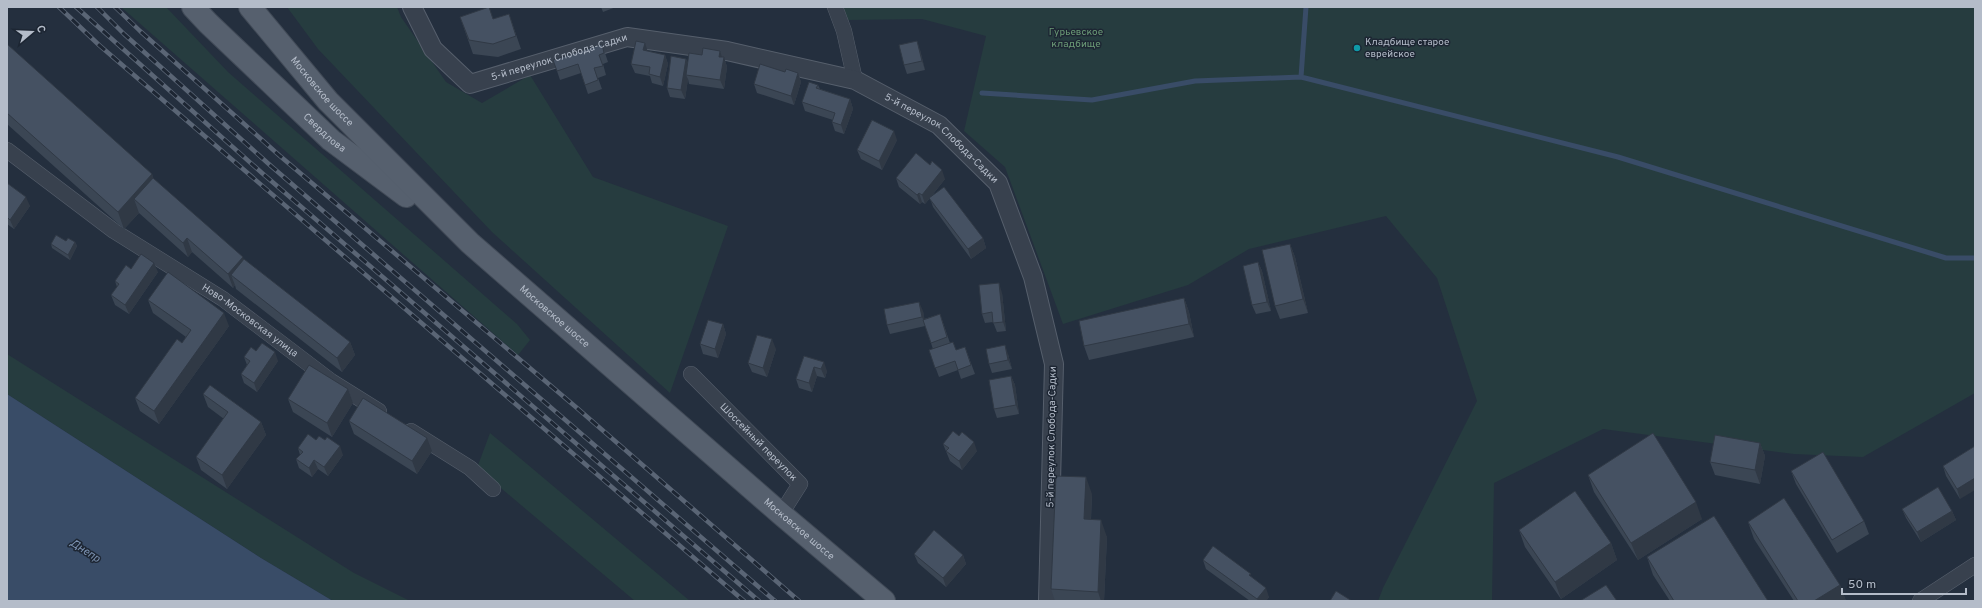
<svg xmlns="http://www.w3.org/2000/svg" width="1982" height="608" font-family="Overpass,sans-serif">
	<style>
		.green { fill: #263c3f }
		.water { fill: #394c67 }
		.lines { fill: none; stroke-linecap: round; stroke-linejoin: round }
		.stream { stroke: #394c67; stroke-width: 5 }
		.minor-casing { stroke: #565f6c; stroke-width: 16 }
		.tertiary-casing { stroke: #565f6c; stroke-width: 20 }
		.primary-casing { stroke: #414a57; stroke-width: 24 }
		.minor { stroke: #38414e; stroke-width: 15 }
		.tertiary { stroke: #38414e; stroke-width: 18 }
		.primary { stroke: #56606e; stroke-width: 22 }
		.rail-casing { stroke: #5a6575; stroke-width: 4.5 }
		.rail { stroke: #1d2633; stroke-width: 3; stroke-dasharray: 9; stroke-linecap: butt }
		.wall { fill: #3b4654 }
		.shaded-wall { fill: #303945 }
		.building { fill: #455162; stroke: #303945 }
		.culture-dot { fill: #0f9aa8; stroke: #1d2633; stroke-width: 1.5 }
		.labels { text-anchor: middle; dominant-baseline: central; stroke-width: 3; stroke-linejoin: round; paint-order: stroke }
		.park-label { font-size: 10px; fill: #6b9a76; stroke: #1d2633 }
		.poi-label { font-size: 10px; fill: #b4bcc9; stroke: #1d2633; text-anchor: start }
		.street-label { font-size: 10px; fill: #b4bcc9; stroke: #1d2633 }
		.water-label { font-size: 11px; font-style: italic; fill: #7c92b1; stroke: #1d2633 }
	</style>
	<rect width="100%" height="100%" fill="#242f3e"/>
	<path class="green" d="M121,7H166L228,72L517,324L530,340L518,355Z
		M287,7H397L401,17L446,82L482,103L530,75L593,177L728,226L670,393L492,232L318,49Z
		M843,7H1975V393L1863,457L1794,454L1603,429L1494,483L1492,601H1378L1383,588L1477,401L1437,278L1386,216L1249,249L1188,285L1063,324L1005,167L964,131L986,36L922,19L848,20Z
		M7,354L354,573L410,601H333L261,558L7,394Z
		M490,433L690,601H635L477,468Z"/>
	<path class="water" d="M7,394L261,558L333,601H7Z"/>
	<g class="lines">
		<path class="stream" d="M1301,77L1306,7
			M982,93L1092,100L1195,81L1301,77L1618,157L1946,258H1975"/>
		<defs>
			<g id="minor">
				<path d="M835,7L844,31L855,80"/>
				<path id="s1" d="M7,150L114,231L223,299L331,381L379,411"/>
				<path id="s2" d="M691,374L800,484L781,514"/>
				<path d="M411,431L470,468L493,489"/>
				<path d="M1920,601L1975,565"/>
			</g>
			<g id="tertiary">
				<path id="s3" d="M412,7L433,49L470,84L627,37L727,51L855,80L939,125L998,183L1033,277L1054,364L1048,601"/>
			</g>
			<g id="primary">
				<path id="s4" d="M193,7L208,23L331,140L406,196"/>
				<path id="s5" d="M250,7L328,101L470,243L781,514L884,601"/>
			</g>
		</defs>
		<use href="#minor" class="minor-casing"/>
		<use href="#tertiary" class="tertiary-casing"/>
		<use href="#primary" class="primary-casing"/>
		<use href="#minor" class="minor"/>
		<use href="#tertiary" class="tertiary"/>
		<use href="#primary" class="primary"/>
		<defs>
			<path id="rail" d="M59,7L99,45L744,601
				M76,7L262,173L759,601
				M97,7L124,34L271,166L775,601
				M115,7L140,31L280,156L577,408L799,601"/>
		</defs>
		<use href="#rail" class="rail-casing"/>
		<use href="#rail" class="rail"/>
	</g>
	<path class="wall" d="M601,7H616L603,12Z
		M509,14L521,49L498,57L473,54L460,17L493,19Z
		M7,44L152,174L153,178L244,260L350,342L355,355L342,372L236,289L235,285L233,288L192,252L188,257L139,213L124,229L7,124Z
		M602,44L608,62L603,64L606,75L598,78L602,89L588,94L581,73L560,80L557,71Z
		M920,50L925,70L907,74L904,65Z
		M648,51L665,55L668,64L663,86L652,83L650,76L635,73L631,64Z
		M720,51L722,57H724L727,67L724,89L689,84L688,79L685,99L670,97L667,88L686,59L688,63L702,55Z
		M785,72L798,73L801,82L794,105L757,93L754,84Z
		M818,85L820,89L850,99L853,109L844,134L835,131L832,122L833,120L805,111L802,102Z
		M897,140L882,170L861,159L857,150Z
		M896,178L945,179L930,198L983,238L986,248L971,259L933,207L930,198L925,204L922,202L920,204L899,187Z
		M7,183L30,206L14,229L7,224Z
		M66,241L75,242L77,246L70,260L52,248L51,244Z
		M1290,244L1295,257L1308,313L1280,319L1275,306Z
		M1258,262L1262,271L1271,311L1256,314L1252,305Z
		M131,269L158,272L129,314L115,305L111,295L117,287L115,281Z
		M1002,293L1006,331L997,332L993,322L985,323L982,314Z
		M1184,298L1189,312L1194,337L1089,360L1084,346Z
		M148,300L229,326L159,424L140,411L135,398L182,343L186,337L153,313Z
		M923,311L924,319L940,314L950,343L956,350L965,347L975,374L961,379L958,370L939,377L929,350L933,349L925,326L890,334L887,325Z
		M723,324L726,334L718,358L703,354L700,344Z
		M776,349L767,377L752,372L748,363Z
		M256,351L278,361L257,392L244,383L241,374L247,365L244,357Z
		M1008,354L1012,369L992,373L989,364Z
		M804,356L827,371L825,378L817,376L812,392L799,388L796,379Z
		M1011,376L1015,385L1019,414L997,418L994,409Z
		M348,389L353,403L332,437L293,412L288,399Z
		M203,394L261,422L266,435L227,489L201,470L196,457L224,419L208,407Z
		M349,421L432,451L417,474L354,434Z
		M1760,443L1765,456L1760,484L1715,475L1710,462Z
		M943,444L977,451L962,470L950,461Z
		M1975,446L1960,499L1946,476L1943,466Z
		M298,448L343,455L328,476L318,469L312,477L299,468L296,459L300,455Z
		M1791,471L1864,521L1869,534L1837,553L1796,484Z
		M1588,475L1702,519L1638,560L1594,492Z
		M1092,494L1091,520L1107,537L1104,601H1055L1051,589Z
		M1902,509L1952,511L1956,520L1921,542L1906,518Z
		M1748,522L1840,585L1846,601H1794L1754,539Z
		M1519,530L1611,543L1617,560L1561,599L1525,547Z
		M914,554L963,555L966,564L946,587L918,563Z
		M1647,557L1768,601H1670L1653,575Z
		M1203,560L1252,578L1269,597L1266,601H1250L1206,569Z"/>
	<path class="shaded-wall" d="M917,41L920,50L925,70L922,61Z
		M645,43L648,52L643,50Z
		M720,51L723,60L719,57Z
		M665,55L668,64L663,86L660,77Z
		M724,57L727,67L724,89L720,80Z
		M686,59L689,68L686,75L688,79L685,99L681,90Z
		M798,73L801,82L794,105L791,96Z
		M850,99L853,109L844,134L841,125Z
		M894,131L897,140L882,170L879,161Z
		M942,170L945,179L925,204L922,195Z
		M152,174L158,191L134,199L139,213L124,229L118,212Z
		M919,193L922,202L920,204L917,195Z
		M26,197L30,206L14,229L10,220Z
		M187,238L192,252L188,257L183,243Z
		M983,238L986,248L971,259L968,249Z
		M75,242L77,246L70,260L68,255Z
		M1290,244L1295,257L1308,313L1303,299Z
		M243,257L248,270L231,275L235,285L233,288L228,274Z
		M1258,262L1262,271L1271,311L1267,302Z
		M154,263L158,272L129,314L125,305Z
		M999,283L1002,293L1006,331L1003,322Z
		M1184,298L1189,312L1194,337L1189,324Z
		M919,302L923,311L926,326L922,317Z
		M224,313L229,326L159,424L154,411Z
		M723,324L726,334L718,358L715,349Z
		M772,339L776,349L767,377L763,368Z
		M350,342L355,355L342,372L337,358Z
		M1005,345L1008,354L1012,369L1008,360Z
		M275,352L278,361L257,392L254,383Z
		M824,362L827,371L825,378L821,369Z
		M814,367L817,376L812,392L809,383Z
		M1011,376L1015,385L1019,414L1016,405Z
		M348,389L353,403L332,437L327,423Z
		M261,422L266,435L227,489L222,475Z
		M427,438L432,451L417,474L412,461Z
		M974,442L977,451L962,470L959,461Z
		M1760,443L1765,456L1760,484L1755,470Z
		M340,446L343,455L328,476L324,467Z
		M314,460L318,469L312,477L309,468Z
		M1086,477L1092,494L1090,536L1084,519Z
		M1975,478V490L1960,499L1957,489Z
		M1696,502L1702,519L1638,560L1631,543Z
		M1952,511L1956,520L1921,542L1917,532Z
		M1101,520L1107,537L1104,601H1101L1098,592Z
		M1611,543L1617,560L1561,599L1555,582Z
		M963,555L966,564L946,587L943,578Z
		M1840,585L1846,601H1814Z
		M1266,588L1269,597L1266,601H1258L1257,599Z"/>
	<path class="building" d="M489,7L493,19L509,14L516,36L493,44L469,40L460,17Z
		M636,41L645,43L643,50L665,55L660,77L649,74L650,67L631,64Z
		M917,41L922,61L904,65L899,45Z
		M7,44L152,174L118,212L7,113Z
		M602,44L604,53L599,55L603,66L594,68L598,80L585,85L578,64L557,71L553,60Z
		M703,48L720,51L719,57H724L720,80L686,75L689,53L702,55Z
		M671,56L686,59L681,90L667,88Z
		M760,64L785,72L786,69L798,73L791,96L754,84Z
		M809,82L818,85L816,88L850,99L841,125L832,122L835,113L802,102Z
		M872,120L894,131L879,161L857,150Z
		M916,153L930,165L932,161L942,170L922,195L919,193L917,195L896,178Z
		M153,178L243,257L228,274L187,238L183,243L134,199Z
		M7,183L26,197L10,220L7,217Z
		M944,187L983,238L968,249L929,198Z
		M56,235L66,241L68,238L75,242L68,255L51,244Z
		M1290,244L1303,299L1275,306L1262,250Z
		M141,254L154,263L125,305L111,295L119,284L115,281L126,265L131,269Z
		M244,259L350,342L337,358L231,275Z
		M1258,262L1267,302L1252,305L1243,266Z
		M168,272L224,313L154,411L135,398L177,339L182,343L191,330L148,300Z
		M999,283L1003,322L993,323L992,312L982,314L979,285Z
		M1184,298L1189,324L1084,346L1079,321Z
		M919,302L922,317L887,325L884,309Z
		M940,314L947,337L931,343L923,320Z
		M708,320L723,324L715,349L700,344Z
		M757,335L772,339L763,368L748,363Z
		M953,342L956,350L965,347L971,365L958,370L955,361L935,368L929,350Z
		M262,343L275,352L254,383L241,374L250,361L244,357L251,347L256,351Z
		M1005,345L1008,360L989,364L986,349Z
		M804,356L824,362L821,369L814,367L809,383L796,379Z
		M309,365L348,389L327,423L288,399Z
		M1011,376L1016,405L994,409L989,380Z
		M210,385L261,422L222,475L196,457L228,412L203,394Z
		M363,398L427,438L412,461L349,421Z
		M953,431L959,436L962,432L974,442L959,461L946,451L949,448L943,444Z
		M1653,433L1696,502L1631,543L1588,475Z
		M308,434L316,440L319,436L325,440L327,437L340,446L324,467L314,460L309,468L296,459L303,452L298,448Z
		M1715,435L1760,443L1755,470L1710,462Z
		M1975,446V478L1957,489L1943,466Z
		M1823,452L1864,521L1832,540L1791,471Z
		M1056,476L1086,477L1084,519L1101,520L1098,592L1051,589Z
		M1938,487L1952,511L1917,532L1902,509Z
		M1575,491L1611,543L1555,582L1519,530Z
		M1784,498L1840,585L1814,601H1798L1748,522Z
		M1714,516L1768,601H1674L1647,557Z
		M934,530L963,555L943,578L914,554Z
		M1213,546L1251,574L1249,575L1266,588L1257,599L1203,560Z
		M1606,585L1617,601H1580Z
		M1336,591L1352,601H1330Z"/>
	<circle class="culture-dot" cx="1357" cy="48" r="4"/>
	<g class="labels">
		<g class="park-label">
			<text x="1076" y="32">Гурьевское<tspan x="1076" dy="12">кладбище</tspan></text>
		</g>
		<g class="poi-label">
			<text x="1365" y="42">Кладбище старое<tspan x="1365" dy="12">еврейское</tspan></text>
		</g>
		<g class="street-label">
			<text stroke="none"><textPath href="#s3" startOffset="191">5-й переулок Слобода-Садки</textPath></text>
			<text stroke="none"><textPath href="#s5" startOffset="111">Московское шоссе</textPath></text>
			<text stroke="none"><textPath href="#s4" startOffset="182">Свердлова</textPath></text>
			<text stroke="none"><textPath href="#s3" startOffset="599">5-й переулок Слобода-Садки</textPath></text>
			<text stroke="none"><textPath href="#s5" startOffset="435">Московское шоссе</textPath></text>
			<text stroke="none"><textPath href="#s1" startOffset="297">Ново-Московская улица</textPath></text>
			<text transform="translate(1052 437) rotate(-89)">5-й переулок Слобода-Садки</text>
			<text stroke="none"><textPath href="#s2" startOffset="96">Шоссейный переулок</textPath></text>
			<text stroke="none"><textPath href="#s5" startOffset="759">Московское шоссе</textPath></text>
		</g>
		<g class="water-label">
			<text transform="translate(85 551) rotate(33)">Днепр</text>
		</g>
	</g>
	<rect width="1982" height="608" fill="none" stroke="#b4bcc9" stroke-width="16"/>
	<g transform="translate(32 32) rotate(71)" stroke="#1d2633" stroke-width="3" paint-order="stroke">
	<path d="M0-3L7 15L0 10L-7 15Z" fill="#b4bcc9"/>
	<text y="-6" font-size="11" font-weight="bold" text-anchor="middle" fill="#b4bcc9">С</text>
	</g>
	<path d="M1842 588v6h124v-6" fill="none" stroke="#b4bcc9" stroke-width="2"/>
	<text x="1848" y="588" font-size="12" fill="#b4bcc9" stroke="#1d2633" stroke-width="3" paint-order="stroke">50 m</text>
</svg>
